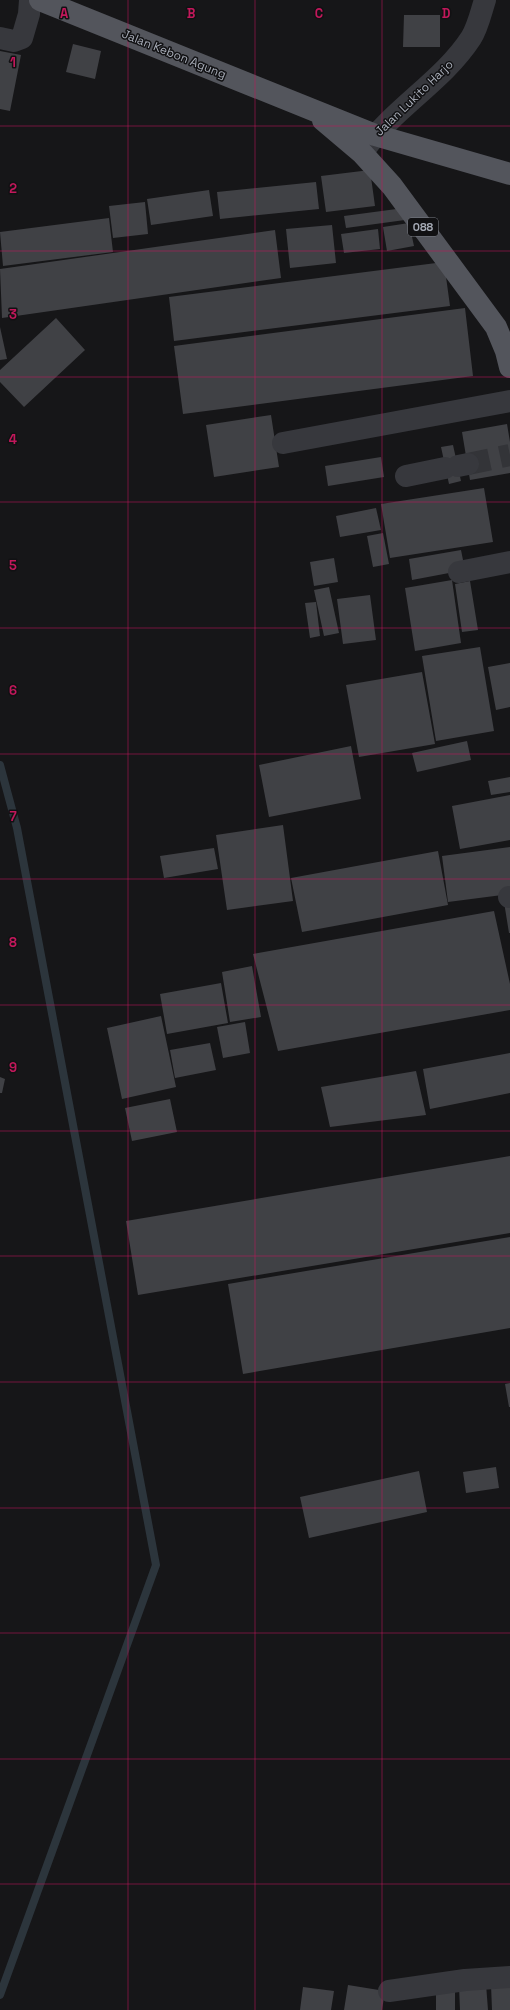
<svg xmlns="http://www.w3.org/2000/svg" width="510" height="2010" font-family="'Space Grotesk',sans-serif">
	<style>
		.lines { fill: none; stroke-linecap: round; stroke-linejoin: round }
		.stream { stroke: #2c353c; stroke-width: 8 }
		.building { fill: #404145 }
		.minor-tunnel { stroke: #333438; stroke-width: 22; stroke-dasharray: 22 11; stroke-linecap: butt }
		.minor { stroke: #37383d; stroke-width: 22 }
		.major { stroke: #53555c; stroke-width: 22 }
		.grid { fill: none; stroke: #c2185b; stroke-width: 1; stroke-opacity: 0.55 }
		.labels { text-anchor: middle; dominant-baseline: central; stroke-width: 3; stroke-linejoin: round; paint-order: stroke }
		.shield { fill: #111113; stroke: #7b7e86; stroke-width: 1 }
		.shield-label { font-size: 11px; font-weight: bold; fill: #a8adb8 }
		.street-label { font-size: 12px; fill: #a8adb8; stroke: #111113 }
		.grid-label { font-size: 13px; text-anchor: middle; font-weight: bold; fill: #c2185b; stroke: #111113; stroke-width: 3; stroke-linejoin: round; paint-order: stroke }
	</style>
	<rect width="100%" height="100%" fill="#161618"/>
	<g class="lines">
		<path class="stream" d="M0,765L17,828L156,1565L0,1995"/>
	</g>
	<path class="building" d="M404,15H440V47H403Z
		M73,44L101,51L95,79L66,72Z
		M0,51L21,55L10,111L0,109Z
		M370,170L375,206L326,212L321,176Z
		M316,182L319,209L220,219L217,192Z
		M209,190L213,216L151,225L147,199Z
		M145,202L148,234L113,238L109,206Z
		M404,208L405,220L346,228L344,216Z
		M109,218L113,252L3,266L0,232Z
		M409,223L414,246L387,251L383,227Z
		M332,225L336,263L290,268L286,229Z
		M378,229L380,249L344,253L341,234Z
		M275,230L281,278L2,318L0,269Z
		M444,262L450,306L174,341L169,297Z
		M465,308L473,376L183,414L174,346Z
		M56,318L85,350L24,407L0,382V370Z
		M0,327L7,359L0,360Z
		M271,415L279,467L214,477L206,425Z
		M507,424L510,442V473L470,480L462,432Z
		M453,445L461,481L449,484L441,447Z
		M381,457L384,477L328,486L325,466Z
		M484,488L493,542L390,558L381,504Z
		M376,508L381,530L340,537L336,516Z
		M383,533L389,564L373,567L367,536Z
		M461,550L465,570L412,580L409,559Z
		M334,558L338,582L314,586L310,562Z
		M452,580L461,643L415,651L405,588Z
		M470,581L478,630L462,632L455,584Z
		M329,587L339,633L324,636L314,590Z
		M370,595L376,640L343,644L337,599Z
		M316,602L320,636L310,638L305,603Z
		M480,647L494,731L436,741L422,656Z
		M510,663V707L496,710L488,667Z
		M422,672L435,744L359,757L346,685Z
		M467,741L471,760L417,772L412,753Z
		M351,746L361,799L269,817L259,765Z
		M510,777V792L491,795L488,781Z
		M510,795V840L460,849L452,806Z
		M283,825L293,901L227,910L216,835Z
		M510,847V894L448,902L442,856Z
		M214,848L218,869L164,878L160,856Z
		M438,851L448,905L302,932L291,878Z
		M510,901V933H509L504,902Z
		M494,911L510,984V1010L278,1051L253,954Z
		M252,966L261,1017L230,1022L222,972Z
		M221,983L228,1023L167,1034L160,994Z
		M161,1016L176,1087L122,1099L107,1028Z
		M245,1022L250,1053L223,1058L217,1027Z
		M210,1043L216,1070L175,1078L170,1050Z
		M510,1053V1093L430,1109L423,1069Z
		M416,1071L426,1115L330,1127L321,1087Z
		M0,1077L5,1079L2,1093H0Z
		M170,1099L177,1132L132,1141L125,1108Z
		M510,1156V1233L138,1295L126,1221Z
		M510,1237V1328L243,1374L228,1284Z
		M510,1383V1407H509L505,1384Z
		M496,1467L499,1488L466,1493L463,1472Z
		M419,1471L427,1512L309,1538L300,1497Z
		M486,1984L488,2010H460L459,1986Z
		M510,1984V2010H492L491,1985Z
		M348,1985L385,1991L382,2010H344Z
		M303,1987L334,1991L331,2010H300Z
		M455,1987V2010H436V1988Z"/>
	<g class="lines">
		<path class="minor-tunnel" d="M468,464L510,455"/>
		<path class="minor" d="M0,38L14,41L22,38L29,14L30,0
			M365,149C395,107 443,81 471,38C478,27 481,12 485,0
			M283,443L510,401
			M458,466L468,464
			M406,476L445,468
			M459,572L510,562
			M509,897H510
			M389,1991L465,1980L510,1977"/>
		<path class="major" d="M40,0L375,135L510,174
			M323,120L362,153L392,186L496,327L506,351L510,367"/>
	</g>
	<path class="grid" d="M128,0V2010M255,0V2010M382,0V2010M0,126H510M0,251H510M0,377H510M0,502H510M0,628H510M0,754H510M0,879H510M0,1005H510M0,1131H510M0,1256H510M0,1382H510M0,1508H510M0,1633H510M0,1759H510M0,1884H510"/>
	<g class="labels">
		<rect class="shield" x="408" y="218" width="30" height="18" rx="3"/>
		<g class="shield-label">
			<text x="423" y="227">088</text>
		</g>
		<g class="street-label">
			<text transform="translate(174 54) rotate(22)">Jalan Kebon Agung</text>
			<text transform="translate(414 98) rotate(-44)">Jalan Lukito Harjo</text>
		</g>
	</g>
	<g class="grid-label">
		<text x="64" y="18">A</text>
		<text x="191" y="18">B</text>
		<text x="319" y="18">C</text>
		<text x="446" y="18">D</text>
		<text x="13" y="67">1</text>
		<text x="13" y="193">2</text>
		<text x="13" y="319">3</text>
		<text x="13" y="444">4</text>
		<text x="13" y="570">5</text>
		<text x="13" y="695">6</text>
		<text x="13" y="821">7</text>
		<text x="13" y="947">8</text>
		<text x="13" y="1072">9</text>
	</g>
</svg>
